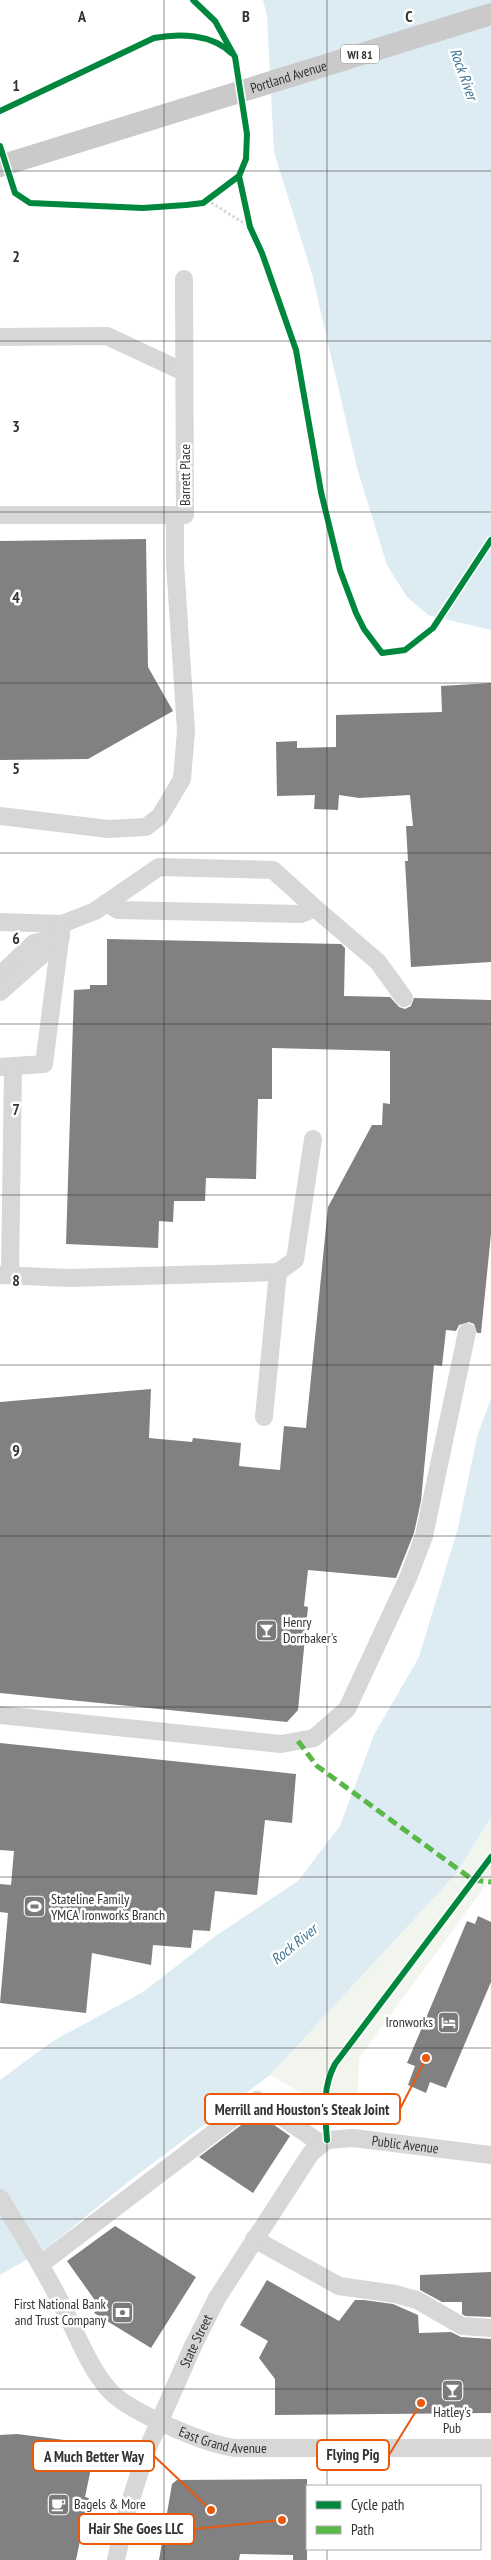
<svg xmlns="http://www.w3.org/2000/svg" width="491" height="2560" font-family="'PT Sans Narrow',sans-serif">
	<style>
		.green { fill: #f1f5ed }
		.water { fill: #ddebf3 }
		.building { fill: #818181 }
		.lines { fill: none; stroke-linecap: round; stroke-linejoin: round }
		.path { stroke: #d6d6d6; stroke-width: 3; stroke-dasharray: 2.5 2.5; stroke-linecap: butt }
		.minor { stroke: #d7d7d7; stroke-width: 18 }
		.major { stroke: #cacaca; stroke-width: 22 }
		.quiet { stroke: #58b947; stroke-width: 5; stroke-dasharray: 10 5; stroke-linecap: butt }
		.cycleway-casing { stroke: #fff; stroke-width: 9 }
		.cycleway { stroke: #00873e; stroke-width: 6 }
		.grid { fill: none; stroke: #333; stroke-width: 1; stroke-opacity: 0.55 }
		.labels { text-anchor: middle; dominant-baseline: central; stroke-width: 5; stroke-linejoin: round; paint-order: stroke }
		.shield { fill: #fff; stroke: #707070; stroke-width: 1 }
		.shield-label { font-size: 12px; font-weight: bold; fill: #333 }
		.street-label { font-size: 14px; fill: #333; stroke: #fff }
		.poi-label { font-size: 14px; fill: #333; stroke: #fff; text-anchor: start }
		.water-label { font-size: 15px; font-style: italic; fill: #3f7597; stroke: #fff }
		.grid-label { font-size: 16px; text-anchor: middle; font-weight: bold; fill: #333; stroke: #fff; stroke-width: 5; stroke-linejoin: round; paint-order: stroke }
		.leader { fill: none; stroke: #e8590c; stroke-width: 2 }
		.callout-dot { fill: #e8590c; stroke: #fff; stroke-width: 2 }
		.callout { fill: #fff; stroke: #e8590c; stroke-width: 2 }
		.callout-label { font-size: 15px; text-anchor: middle; font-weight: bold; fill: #333 }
	</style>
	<rect width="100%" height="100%" fill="#fff"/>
	<path class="green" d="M491,1817V1878L359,2058L357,2117L315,2119L304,2113L313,2100L270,2075L456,1874Z"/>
	<path class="water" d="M263,0H491V630L428,615L407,597L387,565L357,468L312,274L274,152L267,16Z
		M491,1398V1817L456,1874L270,2075L128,2182L47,2248L0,2275V2080L53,2041L143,1992L214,1937L298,1881L340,1826L374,1735L419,1657L458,1528L477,1437Z"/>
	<path class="building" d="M146,539L148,667L173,711L88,759L0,760V541Z
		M491,683V962L411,967L405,861H408L406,826H413L410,795L359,798L339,795L338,810L314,809L315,795L277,796L276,742L297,741V748L336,747V715L442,712L441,686Z
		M107,939L341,944L345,948L344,996L390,997L399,1007L405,1009L411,1006L414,998L491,1000V1234L481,1333H477L474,1324L469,1322L459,1325L456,1331L446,1330L442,1366L434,1365L421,1501L414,1533L396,1578L308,1570L304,1606L308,1607L298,1710L287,1722L0,1693V1402L151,1389L149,1438L192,1442L193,1438L241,1443L239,1466L280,1470L284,1426L306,1428L328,1207L372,1125H382L383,1103L390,1104V1051L272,1048V1099H258L256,1179L206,1178L205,1201H174L173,1222L159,1221L158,1248L66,1244L74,990L90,989V985H107Z
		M0,1743L296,1774L292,1823L265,1820L257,1895L215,1891L210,1931L193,1930L191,1948L153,1945L151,1965L92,1953L86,2013L0,2003L8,1913L0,1912V1884L11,1885L14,1851L0,1850Z
		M478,1916L491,1922V1982L446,2088L430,2082L426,2093L408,2085L415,2066L407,2063L467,1921L475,1924Z
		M257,2113L290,2136L253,2193L199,2157Z
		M115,2226L196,2277L151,2348L94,2313L99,2306L67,2261Z
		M491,2272V2317L465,2316L462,2314V2302H442L420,2290V2275Z
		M267,2280L339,2321L355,2300H364L393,2304L418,2315L419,2333L451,2332L461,2337L491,2339V2413L275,2415V2379L259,2358L268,2341L240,2325Z
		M17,2434L96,2444L85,2497L89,2498L76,2560H0V2435Z
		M307,2479V2560H293V2555L240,2554L239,2560H159L172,2484L177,2480Z"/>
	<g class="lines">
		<path class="path" d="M207,200L250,227"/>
		<g class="minor">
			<path d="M0,337L107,336L184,372"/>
			<path d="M0,515H185L184,279"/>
			<path d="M0,816L108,829L146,827L160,816L182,779L186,731L175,563V515"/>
			<path d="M315,908L378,962L404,998"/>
			<path d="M0,922L62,924L95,911L159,867L273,870L315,908L301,914L118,910L106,903"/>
			<path d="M0,975L34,943L61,937"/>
			<path d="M0,992L43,954L47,940"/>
			<path d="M0,1067L44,1064L62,924"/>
			<path d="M0,1275L69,1278L278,1272L295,1260L313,1139"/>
			<path d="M10,1275L13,1067"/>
			<path d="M264,1417L278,1272"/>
			<path d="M0,1715L281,1744L314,1738L347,1709L408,1578L424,1536L467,1332"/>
			<path id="s1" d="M0,2198C22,2233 43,2267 61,2303C75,2330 90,2370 111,2392C132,2413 205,2444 235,2448H491"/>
			<path d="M254,2239L339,2286L395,2294L417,2300L462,2326L491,2328"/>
			<path d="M41,2264L257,2100L320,2143"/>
			<path id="s2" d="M116,2560L126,2515L146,2452L193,2346L217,2298L311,2153L327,2140L353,2138L491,2155"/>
		</g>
		<path class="major" id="s3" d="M0,166L491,14"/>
		<path class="quiet" d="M298,1741L317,1766L473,1880L491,1882"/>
		<defs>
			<path id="cycleway" d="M0,111L154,38C179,33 212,34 231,53
				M0,146L15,193L30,203L143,208L186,205L203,203L239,176L246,159L247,134L235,57L215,21L193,0
				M239,176L250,227L262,253L296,350L321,492L340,570L356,613L364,629L382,653L405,650L433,628L491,540
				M327,2140C325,2113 322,2088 335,2064L491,1857"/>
		</defs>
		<use href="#cycleway" class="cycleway-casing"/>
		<use href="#cycleway" class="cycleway"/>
	</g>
	<path class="grid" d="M164,0V2560M327,0V2486M0,171H491M0,341H491M0,512H491M0,683H491M0,853H491M0,1024H491M0,1195H491M0,1365H491M0,1536H491M0,1707H491M0,1877H491M0,2048H491M0,2219H491M0,2389H491M327,2549V2560"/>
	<defs>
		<symbol id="bar-square" viewBox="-11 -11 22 22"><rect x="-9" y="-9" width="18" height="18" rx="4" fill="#7a7a7a" stroke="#fff"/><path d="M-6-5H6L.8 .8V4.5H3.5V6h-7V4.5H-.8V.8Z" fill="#fff"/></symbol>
		<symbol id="stadium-square" viewBox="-11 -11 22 22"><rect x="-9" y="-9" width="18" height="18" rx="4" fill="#7a7a7a" stroke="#fff"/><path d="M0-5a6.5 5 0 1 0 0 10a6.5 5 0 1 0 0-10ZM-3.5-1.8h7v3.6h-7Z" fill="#fff"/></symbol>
		<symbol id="hotel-square" viewBox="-11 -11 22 22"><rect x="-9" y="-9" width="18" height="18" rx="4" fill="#7a7a7a" stroke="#fff"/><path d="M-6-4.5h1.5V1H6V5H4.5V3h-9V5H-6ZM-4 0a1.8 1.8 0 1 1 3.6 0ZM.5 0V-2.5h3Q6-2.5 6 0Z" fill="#fff"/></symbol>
		<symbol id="bank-square" viewBox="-11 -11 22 22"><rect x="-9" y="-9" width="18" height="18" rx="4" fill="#7a7a7a" stroke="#fff"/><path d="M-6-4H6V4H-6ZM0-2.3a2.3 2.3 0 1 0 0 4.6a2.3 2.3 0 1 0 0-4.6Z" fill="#fff"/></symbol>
		<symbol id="cafe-square" viewBox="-11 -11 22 22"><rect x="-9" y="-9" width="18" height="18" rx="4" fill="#7a7a7a" stroke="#fff"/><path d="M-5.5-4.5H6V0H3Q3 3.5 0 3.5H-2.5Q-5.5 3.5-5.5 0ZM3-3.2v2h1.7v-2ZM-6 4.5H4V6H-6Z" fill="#fff"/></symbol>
	</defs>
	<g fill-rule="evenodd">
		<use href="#bar-square" x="254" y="1618" width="25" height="25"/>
		<use href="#stadium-square" x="22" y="1894" width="25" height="25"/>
		<use href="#hotel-square" x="436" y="2010" width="25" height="25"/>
		<use href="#bank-square" x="110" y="2300" width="25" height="25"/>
		<use href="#bar-square" x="440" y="2378" width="25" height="25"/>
		<use href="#cafe-square" x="46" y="2492" width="25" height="25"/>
	</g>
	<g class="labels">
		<rect class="shield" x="341" y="44.5" width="38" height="19" rx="4"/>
		<g class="shield-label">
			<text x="360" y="54">WI 81</text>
		</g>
		<g class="street-label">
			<text stroke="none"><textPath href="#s3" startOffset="302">Portland Avenue</textPath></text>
			<text transform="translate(185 475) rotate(-90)">Barrett Place</text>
			<text stroke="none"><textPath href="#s2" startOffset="554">Public Avenue</textPath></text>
			<text stroke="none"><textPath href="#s2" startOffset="234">State Street</textPath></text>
			<text stroke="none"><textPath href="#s1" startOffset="348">East Grand Avenue</textPath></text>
		</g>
		<g class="poi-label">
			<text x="283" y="1622">Henry<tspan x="283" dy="16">Dorrbaker's</tspan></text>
			<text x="51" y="1899">Stateline Family<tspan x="51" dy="16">YMCA Ironworks Branch</tspan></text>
			<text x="433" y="2022" text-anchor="end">Ironworks</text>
			<text x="106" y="2304" text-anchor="end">First National Bank<tspan x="106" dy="16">and Trust Company</tspan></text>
			<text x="452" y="2412" text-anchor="middle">Hatley's<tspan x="452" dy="16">Pub</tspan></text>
			<text x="74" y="2504">Bagels &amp; More</text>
		</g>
		<g class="water-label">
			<text transform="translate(464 74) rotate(70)">Rock River</text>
			<text transform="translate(294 1944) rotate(-39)">Rock River</text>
		</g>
	</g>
	<g class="grid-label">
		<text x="82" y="22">A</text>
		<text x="246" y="22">B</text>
		<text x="409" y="22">C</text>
		<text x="16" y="91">1</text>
		<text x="16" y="262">2</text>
		<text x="16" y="432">3</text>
		<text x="16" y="603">4</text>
		<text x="16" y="774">5</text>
		<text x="16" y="944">6</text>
		<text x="16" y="1115">7</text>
		<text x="16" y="1286">8</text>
		<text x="16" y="1456">9</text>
	</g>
	<path class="leader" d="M426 2058L400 2109M421 2403L389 2455M211 2510L154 2456M282 2520L194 2529"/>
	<g class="callout-dot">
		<circle cx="426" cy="2058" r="5"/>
		<circle cx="421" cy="2403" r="5"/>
		<circle cx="211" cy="2510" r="5"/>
		<circle cx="282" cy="2520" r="5"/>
	</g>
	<g class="callout">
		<rect x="205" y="2094" width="195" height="30" rx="5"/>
		<rect x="317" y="2440" width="72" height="30" rx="5"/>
		<rect x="33" y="2441" width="121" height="30" rx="5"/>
		<rect x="79" y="2514" width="115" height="30" rx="5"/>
	</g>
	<g class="callout-label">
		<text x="302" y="2115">Merrill and Houston's Steak Joint</text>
		<text x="353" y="2460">Flying Pig</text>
		<text x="94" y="2462">A Much Better Way</text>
		<text x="136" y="2534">Hair She Goes LLC</text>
	</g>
	<rect x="306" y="2485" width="175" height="65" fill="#ffffff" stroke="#adadad"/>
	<rect x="316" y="2501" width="25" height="8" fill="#00873e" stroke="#adadad"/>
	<text x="351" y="2510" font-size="15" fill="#333333">Cycle path</text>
	<rect x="316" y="2526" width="25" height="8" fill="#58b947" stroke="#adadad"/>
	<text x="351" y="2535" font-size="15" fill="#333333">Path</text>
</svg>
